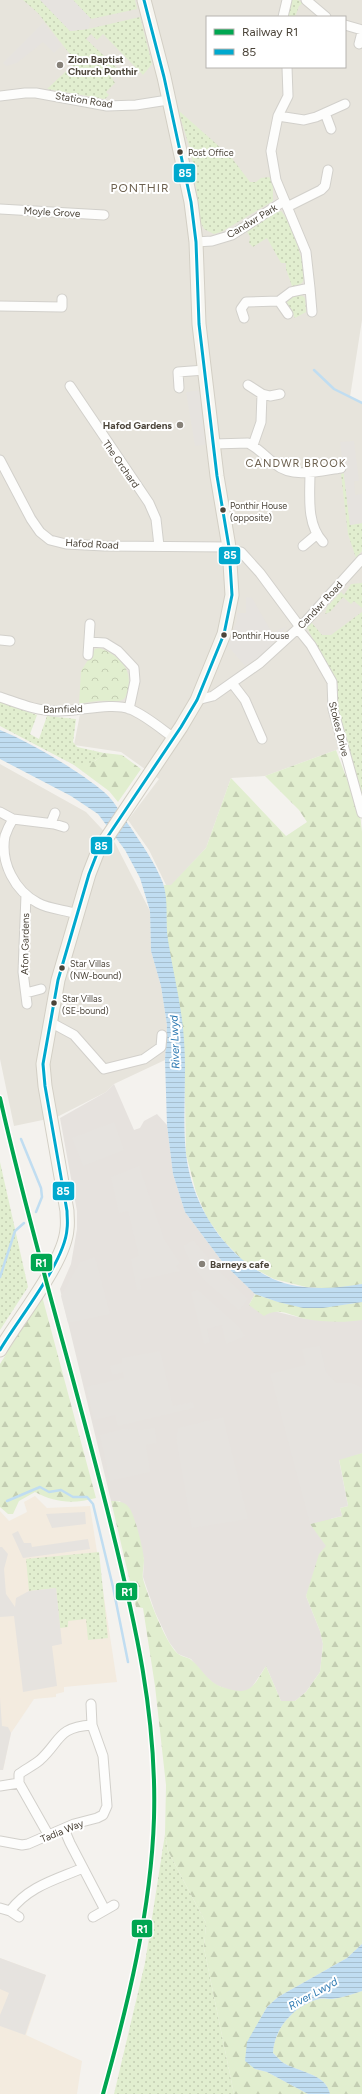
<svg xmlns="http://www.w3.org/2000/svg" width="362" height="2094" font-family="Figtree,sans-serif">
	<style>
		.residential { fill: #e7e4dc; fill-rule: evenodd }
		.commercial { fill: #f3ebdf }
		.industrial { fill: #e6e2de }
		.grass { fill: url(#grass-dots) }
		.forest { fill: url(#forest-firs) }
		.park { fill: url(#park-crowns) }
		.parking { fill: #e6e3df }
		.water { fill: url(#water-rules) }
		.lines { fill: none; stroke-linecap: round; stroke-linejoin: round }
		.stream { stroke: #c0ddf1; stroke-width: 2.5 }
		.street-casing { stroke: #d2d0cb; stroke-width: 11 }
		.secondary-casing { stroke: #d3cfc5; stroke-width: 15 }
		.street { stroke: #fdfdfc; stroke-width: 9 }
		.secondary { stroke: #f7f6f1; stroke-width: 13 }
		.bus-1-casing { stroke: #fff; stroke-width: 6 }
		.bus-1 { stroke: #00a9ce; stroke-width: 3 }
		.rail-1-casing { stroke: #fff; stroke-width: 7 }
		.rail-1 { stroke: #00a651; stroke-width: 4 }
		.poi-dot { fill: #868178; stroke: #fff; stroke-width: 1.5 }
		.bus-dot { fill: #4b4439; stroke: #fff; stroke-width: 1.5 }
		.labels { text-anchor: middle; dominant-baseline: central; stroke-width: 4; stroke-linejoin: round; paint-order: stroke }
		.bus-label { font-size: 9px; fill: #4b4439; stroke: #fff; text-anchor: start }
		.poi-label { font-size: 10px; font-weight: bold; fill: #4b4439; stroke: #fff; text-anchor: start }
		.street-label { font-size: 10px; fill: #4b4439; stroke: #fff }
		.neighbourhood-label { font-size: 11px; letter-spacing: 1px; fill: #6e6250; stroke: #fff }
		.water-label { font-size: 11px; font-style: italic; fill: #2e7ab2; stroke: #fff }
		.quarter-label { font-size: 12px; letter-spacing: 1px; fill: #6e6250; stroke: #fff }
		.line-badge { stroke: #fff; stroke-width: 1.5 }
		.badge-label { font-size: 11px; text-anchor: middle; font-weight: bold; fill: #fff }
	</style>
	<defs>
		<pattern id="grass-dots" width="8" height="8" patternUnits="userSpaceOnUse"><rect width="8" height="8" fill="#e1eecf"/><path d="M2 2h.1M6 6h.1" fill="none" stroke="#c3cdb2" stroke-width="1.8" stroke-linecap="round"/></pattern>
		<pattern id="forest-firs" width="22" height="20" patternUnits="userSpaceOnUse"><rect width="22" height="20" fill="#e1eecf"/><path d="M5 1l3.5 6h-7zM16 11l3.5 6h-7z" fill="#c3cdb2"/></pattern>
		<pattern id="park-crowns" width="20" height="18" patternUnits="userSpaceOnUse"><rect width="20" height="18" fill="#e1eecf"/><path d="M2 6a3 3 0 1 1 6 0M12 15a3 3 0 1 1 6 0" fill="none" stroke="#c3cdb2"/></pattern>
		<pattern id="water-rules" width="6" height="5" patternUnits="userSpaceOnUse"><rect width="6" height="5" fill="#c0ddf1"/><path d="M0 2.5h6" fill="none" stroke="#a6bfcf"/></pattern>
	</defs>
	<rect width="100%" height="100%" fill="#f4f2ee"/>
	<path class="residential" d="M0,0H362V320L350,397L362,403V742L336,750L265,776L231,778L206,848L171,886L166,885L149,850L128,820L159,779L121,752L74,745L81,709L39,706L0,693ZM207,17H345V67H207Z
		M0,764L86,812L115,843L150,911L151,951L161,986L167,1025L165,1060L114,1084L106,1092L57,1117L14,1126L0,1059Z"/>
	<path class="commercial" d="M35,1496L47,1508L90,1506L117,1682L64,1687V1692L56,1694V1697L34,1699L11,1733L3,1770H0V1511L9,1521L27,1512L24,1502Z
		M0,1958L46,1975L26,2035L82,2061L77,2094H0Z"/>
	<path class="industrial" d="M114,1084L134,1130L140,1128L144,1121L157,1114L167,1125L173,1174L185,1212L224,1264L255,1294L249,1305L306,1319L362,1320V1453L339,1460L327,1546L306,1596L320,1631L323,1644L320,1672L306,1692L295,1701H281L266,1666L252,1687L247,1691H232L216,1685L206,1677L191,1659L178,1654L169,1642L155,1612L143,1577L144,1559L120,1501H111L60,1289L71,1264L77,1229V1211L60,1118L106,1092Z"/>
	<path class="grass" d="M23,0H41L70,31L88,29L140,17L152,64L143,75L103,34L97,40L91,34L86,39L117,68L110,75L115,83L106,92L109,95L105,99L47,89L76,62L38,13Z
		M73,0H135L137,9L91,19Z
		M292,0H298L303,3L299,6L295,17H286Z
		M178,110L231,157L250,182H256L261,178L269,177L273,183V201L221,232L214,234L204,229L201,223L191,152Z
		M281,211C290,220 308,269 303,281C302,285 296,285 292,286L286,269V263H281L267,238L253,247L249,243L250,237L247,232L275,213Z
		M300,294L305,298L306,312L295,318L287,303V299L292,296Z
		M344,473L350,525L362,523V551L356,558L348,534L341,474Z
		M362,583V608L354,601L351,604L343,597L330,612L325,614L327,607L341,592L344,595L351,584Z
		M362,612V798L336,706L338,685L306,626L311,622L322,635H331Z
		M0,702L37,715L30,734L39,739L47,716L76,719L73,742L77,747L104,753L99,758L88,765H74L0,726Z
		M0,1162L28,1287L0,1330Z
		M99,1552L108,1638L88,1640L86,1619L68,1621V1627L60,1628L56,1588L29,1591L26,1559Z
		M165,1834L168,1851L206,1923L204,1948L234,2094H114L145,1963Z"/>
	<path class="forest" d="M336,750L360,814L362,832V1284L335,1289L306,1287L274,1279L246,1264L223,1240L207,1218L196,1192L186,1154L184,1041L167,938L164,885H171L206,848L231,778L286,836L307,822L299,810L265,776Z
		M104,753L122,755L141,769L118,802L109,791L74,765C87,765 95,763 104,753Z
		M255,1294C299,1310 316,1309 362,1302V1320C344,1323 323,1322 306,1319C291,1316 279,1306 264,1316L249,1305Z
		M42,1296L96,1498C74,1504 55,1503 35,1492L19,1501L13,1514H8L0,1507V1364Z
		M362,1453V1944L347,1958L278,1997L267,2007L261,2018L255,2069L267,2072L308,2094H234L204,1948L206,1923L168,1851L165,1834L166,1785L155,1686L143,1608L136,1607L111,1501C122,1501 128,1503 132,1513C137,1525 143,1548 144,1560C144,1566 142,1573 143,1579C148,1596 164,1640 177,1653C180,1656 186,1657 190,1659C202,1668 207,1682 222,1687C251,1697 252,1688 266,1666L281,1701H295L306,1692L320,1672L323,1644L320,1631L306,1596L319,1554L326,1546L310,1524L342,1516L340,1508L348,1506L339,1459Z
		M362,1991V2094H330C326,2073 297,2072 282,2062C279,2059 276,2056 273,2053C274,2028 295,2005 319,1999C323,1998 327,1999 332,1999C342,1998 352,1994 362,1991Z"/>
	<path class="park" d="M100,648C118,655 133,668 128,690C127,694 126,698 122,700C118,702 114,701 110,701C100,700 89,702 79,704L81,671L95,649Z"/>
	<path class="parking" d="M40,0H73L91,19L88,29L70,31Z
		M43,23L62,45L54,53L43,42L17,63L6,66L3,63Z
		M201,390L210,444L195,446L186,392Z
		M354,441L359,481H354L355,495L362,494V523L350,525L340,442Z
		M246,597L252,598L272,633L287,626L267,652L245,666L228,646L237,620V613H246Z
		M114,1122L124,1150L83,1166L72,1138Z
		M139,1166L164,1239L180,1263L176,1266L180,1271L140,1280L141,1289L137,1290L131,1259L139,1256L128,1211L119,1213L111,1177Z
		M193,1240L221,1273L248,1299L239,1310L204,1280L191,1263L183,1246Z
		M95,1257L110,1314L68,1323L61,1296L80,1262Z
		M198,1290L238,1326L245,1336L226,1344L222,1325L207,1329L210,1342L204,1344L191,1292Z
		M320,1346L326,1372L336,1383H352L362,1388V1453L339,1460L348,1506L340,1508L342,1516L310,1524L270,1374L306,1365L302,1349Z
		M160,1351L173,1406L193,1402L194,1408L118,1426L115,1415L94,1420L86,1387L124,1378L123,1372L112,1375L110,1366L122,1363V1358Z
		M223,1417L248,1519L192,1528L176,1438L178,1428Z
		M155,1428L157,1443L146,1445L150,1472L110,1481L100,1435L123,1429L141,1430Z
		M85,1512L86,1524L52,1528L46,1514Z
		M18,1531L24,1543H31L32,1547L88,1539L90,1549L23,1558L12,1534Z
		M0,1547H2L8,1554L4,1569L6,1594L15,1607L16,1598L29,1591L56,1588L62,1644L52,1646L57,1686L23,1692L14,1616L0,1617Z
		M0,1698L2,1726L8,1727L11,1733L3,1770H0Z
		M0,1958L46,1975L25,2035L0,2026V2015L9,1993L0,1989Z"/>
	<path class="water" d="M0,730C30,742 79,771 104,792C115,801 122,816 131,828C143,846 155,863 163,883C169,901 165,922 168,940C173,973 182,1006 184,1040C187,1078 182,1116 186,1154C192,1206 225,1257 273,1279C301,1291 333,1289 362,1284V1302L323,1308H303L278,1302L255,1294L224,1264L185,1212L173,1174L167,1125L165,1060L167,1025L161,986L151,951L150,911L140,878L125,850L98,814L71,796L0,759Z
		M362,1944V1991C352,1994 342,1998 332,1999C327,1999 323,1998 319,1999C295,2005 274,2028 273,2053C276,2056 279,2059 282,2062C297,2072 326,2073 330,2094H308L267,2072L255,2069L245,2061L247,2042L267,2007L278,1997L347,1958Z"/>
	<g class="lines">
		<path class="stream" d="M314,370L334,389L362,403
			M21,1139L41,1188L42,1197L36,1212
			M0,1277L15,1231L24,1223
			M7,1501L40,1487L49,1492L61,1490L73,1497H87L93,1504L113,1587L128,1662"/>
		<defs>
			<path id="street" d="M306,0L326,17
				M283,17L287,0
				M345,25L362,30
				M359,44L362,32
				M0,96L25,93H36L107,106L136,105L168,100
				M325,113L331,129
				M278,116L304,120L316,117L345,104
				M287,207L321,190L325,186L328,170
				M0,209L104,215
				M196,242L212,241L232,235L284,201
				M310,288L312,312
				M279,301L288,314
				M0,306L62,307V299
				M244,318L241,309L246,302L279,301L291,292L310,288L306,252L276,180L271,151L278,116L288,96L287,67
				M248,385L262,394L261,422L253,445
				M70,386L149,503L156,519L159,546
				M179,388L178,372L205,370
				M262,394L270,396L280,394
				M214,444L248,443C258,448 266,457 275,464C293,479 320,471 341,468
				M0,460L31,519L40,532L50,540L66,544L104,546L229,547
				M310,472C310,495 306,524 323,542
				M303,546L316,535
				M230,551L241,552L260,573L300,627
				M298,629L311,645L332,682L333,709L362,813
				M0,640L10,641
				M89,642L105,643L118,651L134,668L135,681L129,709
				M88,655L90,624
				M232,683L245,700L262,739
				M0,697C18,703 36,711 56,711C77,712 111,702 130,709C145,715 160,728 174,738
				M197,700L213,696L260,663L306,621L362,559
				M0,812L13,819
				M51,823L55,813
				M64,827L54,824L13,819C10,824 7,830 5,836C0,863 15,891 38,903C49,909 65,910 77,914
				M26,895L23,972L27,1004
				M26,993L41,989
				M50,1022L74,1035L104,1069L144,1059L161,1047L162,1035
				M0,1786L19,1783
				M64,1829L70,1843L105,1910
				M49,1836L19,1783V1774C26,1769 34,1765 40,1760C61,1741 57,1727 92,1725
				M0,1841L22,1845L28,1844L74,1824L97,1818L103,1815L107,1806L103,1756L92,1725L91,1704
				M0,1908L10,1911C29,1886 55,1880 83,1868
				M10,1911L19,1917
				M93,1917L114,1905"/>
			<path id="secondary" d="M0,1350C18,1319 65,1262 67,1229C68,1223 67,1217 67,1211L45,1086L43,1064L58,980L89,874L98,851L181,727L197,700L224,634L232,595L229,547L217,476L199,324L196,242L191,202L164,77L144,0"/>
		</defs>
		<use href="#street" class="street-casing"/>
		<use href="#secondary" class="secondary-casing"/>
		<use href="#street" class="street"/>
		<use href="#secondary" class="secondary"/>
		<defs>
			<path id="bus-1" d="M0,1350C18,1319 65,1262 67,1229C68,1223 67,1217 67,1211L45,1086L43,1064L58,980L89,874L98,851L181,727L197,700L224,634L232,595L229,547L217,476L199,324L196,242L191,202L164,77L144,0"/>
		</defs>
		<use href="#bus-1" class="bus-1-casing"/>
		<use href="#bus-1" class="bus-1"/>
		<defs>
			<path id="rail-1" d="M0,1098C32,1241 76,1382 111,1525C135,1622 157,1716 154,1818C151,1911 128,2004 103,2094"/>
		</defs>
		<use href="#rail-1" class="rail-1-casing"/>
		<use href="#rail-1" class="rail-1"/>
	</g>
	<g class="poi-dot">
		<circle cx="60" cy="65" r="4"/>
		<circle cx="180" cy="425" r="4"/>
		<circle cx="202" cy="1264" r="4"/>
	</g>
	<g class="bus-dot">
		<circle cx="180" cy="152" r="3.5"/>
		<circle cx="223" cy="510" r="3.5"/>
		<circle cx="224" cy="635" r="3.5"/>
		<circle cx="62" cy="968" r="3.5"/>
		<circle cx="54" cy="1003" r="3.5"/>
	</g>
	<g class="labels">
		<g class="bus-label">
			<text x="188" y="152">Post Office</text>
			<text x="230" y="505">Ponthir House<tspan x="230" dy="12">(opposite)</tspan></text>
			<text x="232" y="635">Ponthir House</text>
			<text x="70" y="963">Star Villas<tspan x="70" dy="12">(NW-bound)</tspan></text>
			<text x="62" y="998">Star Villas<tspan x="62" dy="12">(SE-bound)</tspan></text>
		</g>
		<g class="poi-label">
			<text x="68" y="59">Zion Baptist<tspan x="68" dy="12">Church Ponthir</tspan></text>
			<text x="172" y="425" text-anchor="end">Hafod Gardens</text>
			<text x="210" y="1264">Barneys cafe</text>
		</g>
		<g class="street-label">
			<text transform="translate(84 100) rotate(9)">Station Road</text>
			<text transform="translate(52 212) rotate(3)">Moyle Grove</text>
			<text transform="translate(252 221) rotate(-31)">Candwr Park</text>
			<text transform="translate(121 464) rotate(55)">The Orchard</text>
			<text transform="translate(92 544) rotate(3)">Hafod Road</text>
			<text transform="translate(320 605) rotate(-47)">Candwr Road</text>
			<text transform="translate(63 709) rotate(-1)">Barnfield</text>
			<text transform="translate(339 729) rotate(76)">Stokes Drive</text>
			<text transform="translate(25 944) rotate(-89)">Afon Gardens</text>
			<text transform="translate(62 1831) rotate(-22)">Tadia Way</text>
		</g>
		<g class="neighbourhood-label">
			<text x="296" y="463">CANDWR BROOK</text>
		</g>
		<g class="water-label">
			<text transform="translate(175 1042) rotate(-92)">River Lwyd</text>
			<text transform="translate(313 1994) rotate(-29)">River Lwyd</text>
		</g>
		<g class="quarter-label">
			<text x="140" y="188">PONTHIR</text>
		</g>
	</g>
	<g class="line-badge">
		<rect x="173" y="163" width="23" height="20" rx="4" fill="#00a9ce"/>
		<rect x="218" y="546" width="23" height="19" rx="4" fill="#00a9ce"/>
		<rect x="90" y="836" width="23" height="19" rx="4" fill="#00a9ce"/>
		<rect x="52" y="1181" width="23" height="20" rx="4" fill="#00a9ce"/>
		<rect x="30" y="1253" width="23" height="19" rx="4" fill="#00a651"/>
		<rect x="115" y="1582" width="23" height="19" rx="4" fill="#00a651"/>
		<rect x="131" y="1919" width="22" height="19" rx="4" fill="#00a651"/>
	</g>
	<g class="badge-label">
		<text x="185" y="177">85</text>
		<text x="230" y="559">85</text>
		<text x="101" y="850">85</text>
		<text x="63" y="1195">85</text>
		<text x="41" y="1267">R1</text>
		<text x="127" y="1596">R1</text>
		<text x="142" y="1933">R1</text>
	</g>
	<rect x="206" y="16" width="140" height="52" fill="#ffffff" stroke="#b7b4b0"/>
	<rect x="214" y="29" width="20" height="6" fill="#00a651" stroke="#b7b4b0"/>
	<text x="242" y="36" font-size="12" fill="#4b4439">Railway R1</text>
	<rect x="214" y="49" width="20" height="6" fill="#00a9ce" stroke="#b7b4b0"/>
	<text x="242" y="56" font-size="12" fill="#4b4439">85</text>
</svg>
